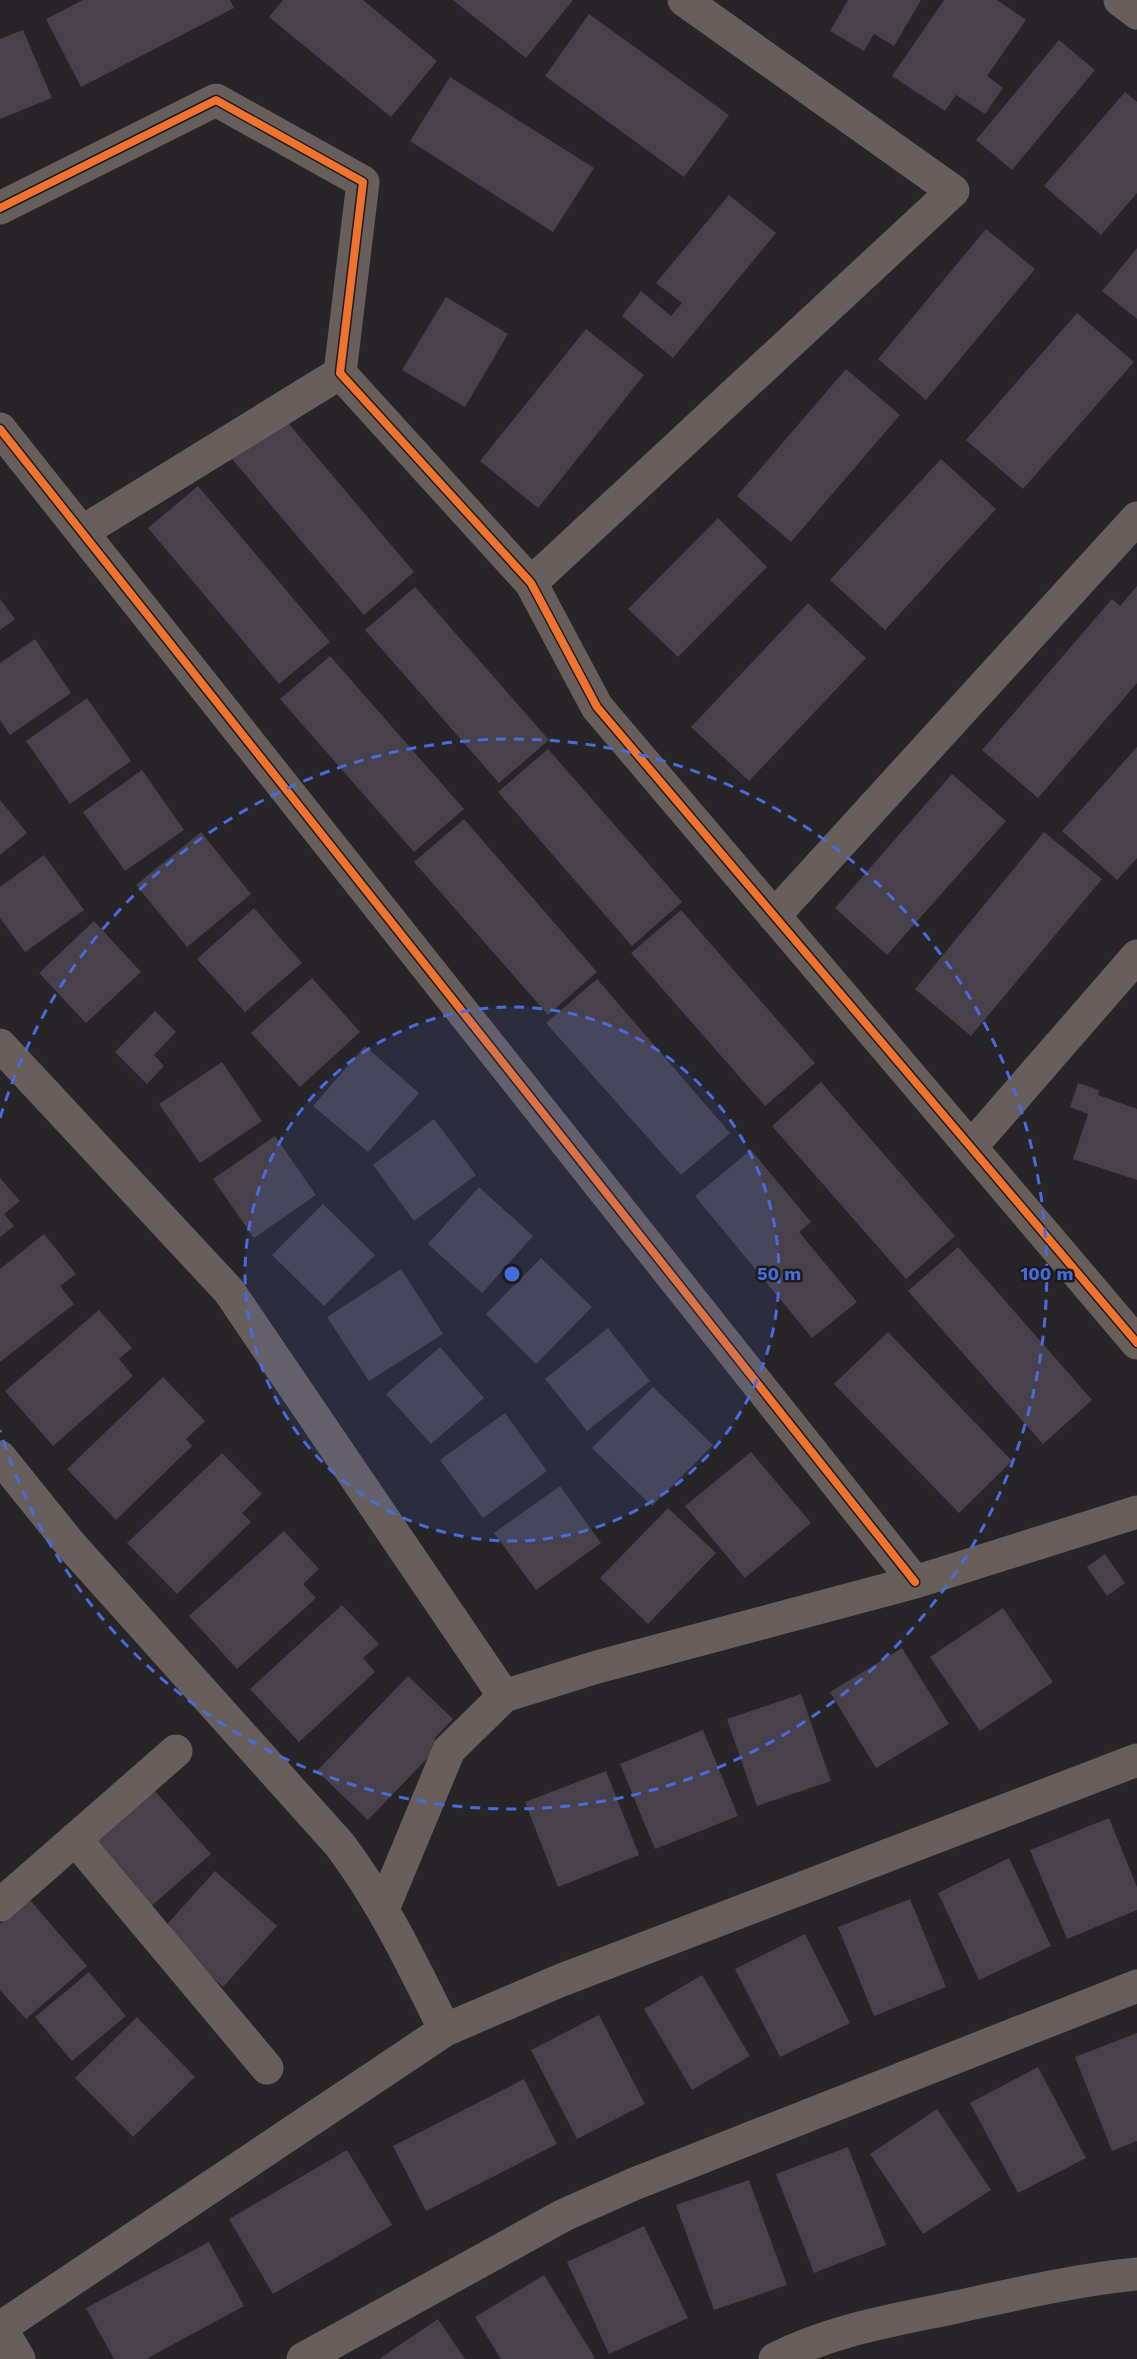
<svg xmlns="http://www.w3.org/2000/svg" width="1137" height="2359" font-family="'Work Sans',sans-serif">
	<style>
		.building { fill: #48414b }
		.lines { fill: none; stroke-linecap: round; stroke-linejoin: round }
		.minor { stroke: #685f5d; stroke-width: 33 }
		.cycleway-casing { stroke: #1e1b1f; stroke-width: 11 }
		.cycleway { stroke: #ef722f; stroke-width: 8 }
		.ring { fill: none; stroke: #466ddc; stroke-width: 3; stroke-dasharray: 10 8 }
		.centre { fill: #466ddc; stroke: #1e1b1f; stroke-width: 3 }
		.ring-label { font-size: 18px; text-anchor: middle; font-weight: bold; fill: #466ddc; stroke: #1e1b1f; stroke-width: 5; stroke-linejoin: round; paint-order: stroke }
	</style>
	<rect width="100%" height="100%" fill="#272528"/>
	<path class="building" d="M83,0H230L234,8L81,87L46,19Z
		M283,0H363L437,61L391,117L269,17Z
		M453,0H573L526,58Z
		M848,0H921L894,46L874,34L864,51L830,31Z
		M944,0H997L1026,20L987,76L1003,88L985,114L956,95L945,111L892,76Z
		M589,14L729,115L684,177L545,76Z
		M23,30L52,98L0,119V39Z
		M1059,40L1095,70L1012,170L976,140Z
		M450,77L594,168L553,232L410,141Z
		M1125,92L1137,102V193L1101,235L1044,186Z
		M729,195L776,233L673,358L622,316L641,291L671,316L682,303L656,283Z
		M986,229L1035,269L926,400L878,359Z
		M1137,248V319L1102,291Z
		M446,297L508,334L465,407L402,370Z
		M1077,313L1134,362L1023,489L966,440Z
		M586,329L644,375L538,508L480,461Z
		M846,369L900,415L791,542L737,496Z
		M283,417L414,572L364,615L232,459Z
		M941,459L996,509L885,630L830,580Z
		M198,486L330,642L279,684L148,528Z
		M718,518L767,567L678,657L628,609Z
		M1137,586V683L1038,798L982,750L1112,599L1120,606Z
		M415,587L549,740L499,783L365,630Z
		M0,599L15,619L0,630Z
		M808,603L866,658L749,781L691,727Z
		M35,639L71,693L10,735L0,720V663Z
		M330,656L464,809L414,852L280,699Z
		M87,698L131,761L70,804L26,741Z
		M1137,747V858L1117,880L1062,831Z
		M548,749L682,902L632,946L498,792Z
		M142,770L184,830L125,871L83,812Z
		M952,774L1006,821L887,955L835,908Z
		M0,800L27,833L0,855Z
		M464,819L597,972L548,1015L414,862Z
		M201,832L251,894L187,947L136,885Z
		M1044,832L1102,879L971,1036L915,989Z
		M44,855L84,910L25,952L0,918V887Z
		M254,908L302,963L245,1012L197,959Z
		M681,910L815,1063L765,1106L631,953Z
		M94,921L141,972L86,1023L39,973Z
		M312,978L360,1032L300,1087L251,1033Z
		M597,979L730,1133L681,1175L546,1023Z
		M155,1011L176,1032L154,1055L164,1066L147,1084L115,1052Z
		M365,1046L419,1093L368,1152L313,1106Z
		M222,1062L262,1121L200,1163L159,1104Z
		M821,1082L955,1236L906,1279L772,1126Z
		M1078,1083L1099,1090L1098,1095L1137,1109V1180L1073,1159L1088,1114L1070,1107Z
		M434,1119L476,1175L414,1221L373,1165Z
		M275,1136L316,1195L254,1238L213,1179Z
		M751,1150L811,1222L799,1232L857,1302L812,1338L695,1196Z
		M0,1178L20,1201L4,1214L14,1226L0,1237Z
		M479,1187L533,1236L482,1293L428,1244Z
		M323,1204L375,1255L324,1306L272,1255Z
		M44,1234L76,1274L60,1286L74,1304L0,1362V1269Z
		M958,1247L1092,1400L1043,1444L908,1291Z
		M541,1258L592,1307L536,1364L486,1314Z
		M401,1269L443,1334L369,1381L327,1317Z
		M99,1310L132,1348L119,1359L133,1376L53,1446L5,1391Z
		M608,1328L650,1381L587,1431L545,1379Z
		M888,1332L1012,1461L959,1513L834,1384Z
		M440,1347L484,1398L431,1444L386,1394Z
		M163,1377L205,1421L186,1439L192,1446L116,1520L67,1469Z
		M653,1387L713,1445L652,1506L592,1448Z
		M505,1413L547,1471L483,1518L440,1460Z
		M751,1452L811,1523L745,1578L685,1506Z
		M222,1453L262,1494L242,1513L251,1522L177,1594L127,1543Z
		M560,1486L601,1543L536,1590L494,1533Z
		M668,1508L716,1553L648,1624L600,1578Z
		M284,1531L319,1569L303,1584L316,1598L237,1669L189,1616Z
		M1105,1554L1125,1583L1107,1596L1087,1567Z
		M342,1605L379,1644L363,1658L375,1672L299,1742L250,1689Z
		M1003,1608L1053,1682L980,1731L930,1657Z
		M902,1648L949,1724L876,1768L830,1692Z
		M408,1676L453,1719L434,1739L440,1745L368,1820L317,1771Z
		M801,1694L831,1781L757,1806L727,1719Z
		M703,1730L738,1816L655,1849L620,1764Z
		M606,1771L639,1855L558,1887L525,1802Z
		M153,1789L211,1854L149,1908L91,1845Z
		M1109,1818L1137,1887V1910L1067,1939L1030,1850Z
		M1009,1858L1051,1946L979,1980L938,1893Z
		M215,1871L277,1926L223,1987L161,1931Z
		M29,1899L87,1966L26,2019L0,1990V1924Z
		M910,1899L946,1987L874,2016L838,1927Z
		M805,1934L850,2023L780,2057L735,1969Z
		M89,1972L126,2016L72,2061L35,2017Z
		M702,1975L750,2056L692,2090L644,2009Z
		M599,2015L645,2104L577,2139L531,2050Z
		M137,2017L195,2077L133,2137L75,2078Z
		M1137,2033V2141L1112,2151L1075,2057Z
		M1038,2067L1086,2158L1018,2193L970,2103Z
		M524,2079L557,2144L426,2211L393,2146Z
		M937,2109L991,2190L923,2234L870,2154Z
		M848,2147L886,2245L814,2273L776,2174Z
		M347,2150L392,2225L273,2294L229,2219Z
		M749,2180L787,2285L714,2310L676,2205Z
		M644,2226L688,2318L609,2354L567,2262Z
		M209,2242L244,2306L146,2359H114L86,2308Z
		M544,2275L595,2358L593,2359H501L475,2317Z
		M438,2319L465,2359H379Z"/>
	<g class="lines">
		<path class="minor" d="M1120,0L1137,13
			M0,208L216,100L363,182L340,373L531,583L597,707L1137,1343
			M0,429L915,1582
			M82,532L340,373
			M531,583L953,191L684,0
			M774,916L1137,518
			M0,1045L229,1291L504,1696
			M971,1147L1137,956
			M0,1457L70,1544L340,1845C383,1902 413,1966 445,2030
			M75,1839L267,2068
			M0,1905L176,1751
			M383,1909L449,1750L504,1696L597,1667L915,1582L1137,1512
			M0,2327L19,2359
			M0,2328L445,2030L559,1981L1137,1760
			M303,2359L564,2215L634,2184L1137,1986
			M775,2359C831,2330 895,2320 956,2307C1016,2294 1076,2280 1137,2274"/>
		<defs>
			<path id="cycleway" d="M0,208L216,100L363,182L340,373L531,583L597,707L1137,1343
				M0,429L915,1582"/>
		</defs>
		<use href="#cycleway" class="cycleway-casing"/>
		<use href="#cycleway" class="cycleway"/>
	</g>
	<circle cx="512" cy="1274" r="267" fill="#466ddc" fill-opacity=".12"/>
	<g class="ring">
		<circle cx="512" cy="1274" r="267"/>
		<path d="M0 1118A535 535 0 1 1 0 1430"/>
	</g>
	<circle cx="512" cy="1274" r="9" class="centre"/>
	<g class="ring-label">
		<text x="779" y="1280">50 m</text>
		<text x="1047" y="1280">100 m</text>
	</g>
</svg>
